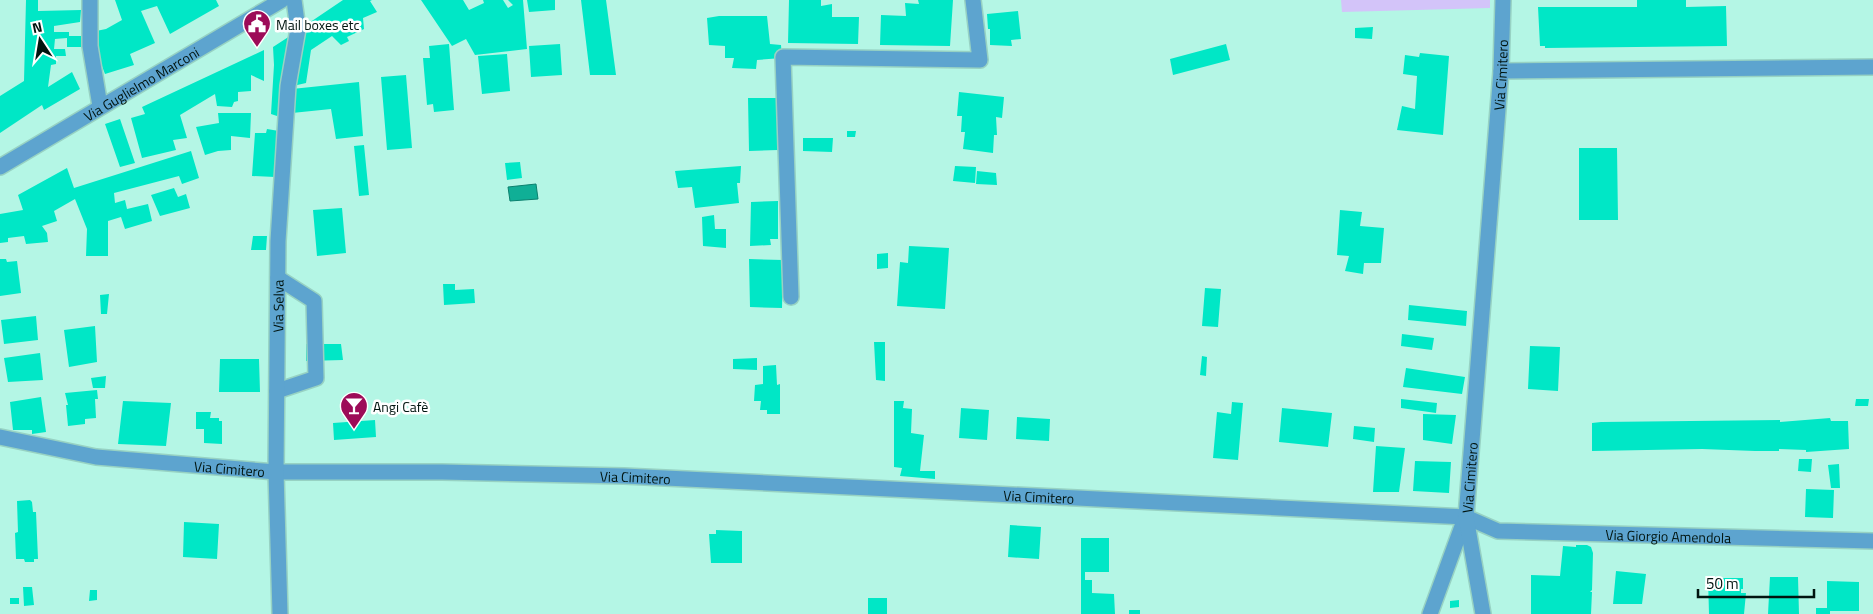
<svg xmlns="http://www.w3.org/2000/svg" width="1873" height="614" font-family="'Titillium Web',sans-serif">
	<style>
		.green { fill: #d3c4f9 }
		.water { fill: #10af96; stroke: #0b806e }
		.building { fill: #00e7c6 }
		.lines { fill: none; stroke-linecap: round; stroke-linejoin: round }
		.minor-casing { stroke: #97d2c3; stroke-width: 18 }
		.minor { stroke: #5da4cf; stroke-width: 15 }
		.labels { text-anchor: middle; dominant-baseline: central; stroke-width: 5; stroke-linejoin: round; paint-order: stroke }
		.poi-label { font-size: 14px; fill: #00140f; stroke: #fff; text-anchor: start }
		.street-label { font-size: 14px; fill: #00140f; stroke: #fff }
	</style>
	<rect width="100%" height="100%" fill="#b4f6e5"/>
	<path class="green" d="M1341,0H1490V8L1342,12Z"/>
	<path class="water" d="M536,184L538,199L510,201L508,187Z"/>
	<path class="building" d="M26,0H38V11L81,10L80,22L54,26V32H69V36H81V47H67V38L55,39L54,49H65L66,56H56V64L51,65L48,87L72,72L80,89L44,110L42,105L0,133V96L24,81Z
		M115,0H216L219,6L170,34L157,6L141,11L155,43L130,54L134,65L105,74L94,45L96,31L106,29L122,20Z
		M343,0H372L370,1L377,12L363,18L364,29L347,37L349,41L341,45L332,36L311,50L306,83L293,86L303,27Z
		M421,0H463L469,10L484,3L483,0H503L508,8L513,5L508,0H523L527,49L475,55L466,39L452,46Z
		M527,0H555V10L529,12Z
		M581,0H606L616,75H590Z
		M789,0H821V6L832,4V17H859L858,44L788,43Z
		M918,0H953L950,46L880,45L881,15L906,16L905,3L919,4Z
		M1637,0H1686V7L1726,6L1727,46L1545,48V46H1540L1538,7H1637Z
		M1018,11L1021,39L1011,40L1012,46L990,45V29H988L987,14Z
		M719,16H767L770,44L781,45L782,58L757,60L756,69L732,68L734,58H725V46L709,45L707,18Z
		M1373,27L1372,39L1355,38V28Z
		M293,34L280,117L271,114L274,65L273,47Z
		M449,44L454,110L434,112L433,104L427,105L423,58H430L429,46Z
		M560,44L562,75L531,77L529,46Z
		M1226,44L1230,60L1173,75L1170,59Z
		M264,50V81L251,75V91L238,92V101L234,102L232,107L217,106L215,94L180,115L187,138L173,140L176,150L142,158L131,118L145,114L142,107Z
		M1420,53L1449,56L1443,135L1397,130L1402,106L1415,109L1417,76L1403,74L1405,55L1419,57Z
		M507,54L510,91L482,94L478,56Z
		M406,75L412,148L387,150L381,77Z
		M359,82L363,136L336,139L331,109L292,113V89Z
		M959,92L1004,97L1002,118L996,117L997,135H994L993,153L963,149L965,132H961L962,116H957Z
		M748,98H777L778,150L749,151Z
		M218,113H251L250,138L231,136V150L218,151L205,155L196,127L219,123Z
		M120,119L135,163L120,167L105,124Z
		M267,129L279,131L275,177L252,176L255,133H266Z
		M847,131H856L855,137H847Z
		M803,138H833L832,152L803,151Z
		M364,145L369,195L359,196L354,146Z
		M1579,148H1617L1618,220H1579Z
		M191,151L199,178L182,184L179,176L114,193L115,203L125,200L127,209L148,204L152,221L125,229L121,217L108,221V256H86L87,229L75,199L54,211L57,221L42,226L47,233L48,242L26,244L24,236L8,238V242L0,243V214L23,210L18,195L67,168L74,188Z
		M520,162L522,178L507,180L505,163Z
		M741,166L740,183H737L739,203L695,208L692,187L678,188L675,171Z
		M955,166L976,167L975,183L953,181Z
		M977,171L996,173L997,185L976,184Z
		M174,188L178,197L186,194L190,208L160,216L151,195Z
		M778,201V239H770L771,245L750,246L751,202Z
		M342,208L346,253L317,256L313,210Z
		M1340,210L1362,212L1360,226L1384,228L1381,263H1364L1363,274L1345,271L1349,256L1337,255Z
		M714,215L715,229H726V248L703,246L702,217Z
		M253,236H267L266,250H251Z
		M909,246L949,248L945,309L897,306L900,262L908,263Z
		M888,253V268L877,269V254Z
		M0,259H6L7,262L17,261L21,293L0,296Z
		M749,259L783,260L782,308L750,307Z
		M443,284H455V290L474,289L475,303L444,305Z
		M1205,288L1221,289L1218,327L1202,326Z
		M109,294L107,314H101L100,295Z
		M1409,305L1467,311L1466,326L1408,320Z
		M36,316L38,340L4,344L1,320Z
		M95,326L97,362L69,367L64,330Z
		M1402,334L1434,338L1432,350L1401,346Z
		M874,342H885V381L876,380Z
		M306,344H341L343,360L306,361Z
		M1530,346L1560,347L1558,391L1528,389Z
		M40,353L43,380L8,382L4,358Z
		M1202,356L1207,357L1206,376L1200,375Z
		M757,358V370L733,369V359Z
		M220,359H259L260,392H219Z
		M776,365L777,385L780,384V414H767V410H760L761,401H754L755,385L763,384V366Z
		M1406,368L1465,377L1462,394L1403,387Z
		M106,376L105,388H93L91,378Z
		M97,390L98,399H95L96,418L85,419V424L68,426L66,405H68L65,393Z
		M41,397L46,432L32,434V430H13L10,402Z
		M1401,399L1437,403L1436,413L1401,408Z
		M1856,399H1869L1868,406H1855Z
		M123,401L171,403L166,446L118,444Z
		M894,401H904L903,408L912,409L911,433L924,435L920,471H935V479L900,476L902,468L894,467Z
		M1232,402L1243,403L1238,460L1213,458L1217,412L1231,414Z
		M961,408L989,410L987,440L959,438Z
		M1282,408L1332,413L1328,447L1279,442Z
		M196,412H211L210,418H219V421H222V444L204,443V429H196Z
		M1423,414L1456,415L1452,444L1423,440Z
		M1017,417L1050,419L1049,441L1016,439Z
		M1830,418L1831,421H1848L1849,449L1806,452V450L1779,449V451H1755L1702,449L1592,451V423L1601,422L1780,420V422Z
		M375,420L376,437L334,440L333,423Z
		M1354,426L1375,428L1374,442L1353,439Z
		M1376,446L1405,448L1399,492H1373Z
		M1799,459H1812L1811,472L1798,471Z
		M1415,461L1451,462L1449,493L1413,491Z
		M1839,464L1840,488H1831L1828,465Z
		M1806,489L1834,490L1833,518L1805,517Z
		M30,500L32,502L33,512H36L38,559H34V562H25L24,559H16L15,533L18,532L17,501Z
		M184,522L219,524L217,559L183,557Z
		M1010,525L1041,527L1039,559L1008,557Z
		M716,530L742,531V563H711L709,534H716Z
		M1081,538H1109V572H1085V580H1092V593L1114,594L1115,614H1081Z
		M1576,545H1587L1591,547L1593,553L1592,590L1590,592H1592L1591,614H1531V575L1560,576L1563,546L1576,547Z
		M1616,571L1646,574L1642,604H1613Z
		M1770,577H1798L1799,614H1768Z
		M1708,578H1743V589H1741V593H1746L1744,614H1709Z
		M1827,581L1859,582V611H1830V614H1816V608H1827Z
		M23,587H32L34,605L24,606Z
		M90,590H97V600L89,601Z
		M10,598H19V604H10Z
		M868,598H887V614H868Z
		M1459,600V607L1450,608V601Z
		M1129,610H1140V614H1129Z"/>
	<g class="lines">
		<defs>
			<g id="minor">
				<path d="M90,0V46L100,106"/>
				<path d="M1501,71L1873,67"/>
				<path id="s1" d="M0,167L282,0"/>
				<path d="M791,297L783,57L980,60L973,0"/>
				<path d="M277,391L316,378L314,301L278,278"/>
				<path id="s2" d="M0,437L96,457L276,472H442L624,476L1466,517L1498,531L1873,541"/>
				<path id="s3" d="M280,614L276,472L278,241L288,86L298,29L294,0"/>
				<path d="M1430,614L1465,518"/>
				<path id="s4" d="M1483,614L1466,517L1501,71L1503,0"/>
			</g>
		</defs>
		<use href="#minor" class="minor-casing"/>
		<use href="#minor" class="minor"/>
	</g>
	<defs>
		<symbol id="civic-pin" viewBox="-11 -11 22 30"><path d="M0 17L-7.5 6A9.5 9.5 0 1 1 7.5 6Z" fill="#9d0b58" stroke="#fff"/><path d="M-.6-6.5H3V-4.5H.6V-3L4-1V1h2V6H-6V1h2V-1L-.6-3ZM-1.2 2.5V6h2.4V2.5Z" fill="#fff"/></symbol>
		<symbol id="bar-pin" viewBox="-11 -11 22 30"><path d="M0 17L-7.5 6A9.5 9.5 0 1 1 7.5 6Z" fill="#9d0b58" stroke="#fff"/><path d="M-6-5H6L.8 .8V4.5H3.5V6h-7V4.5H-.8V.8Z" fill="#fff"/></symbol>
	</defs>
	<g fill-rule="evenodd">
		<use href="#civic-pin" x="241" y="8" width="32" height="43"/>
		<use href="#bar-pin" x="338" y="390" width="32" height="43"/>
	</g>
	<g class="labels">
		<g class="poi-label">
			<text x="276" y="24">Mail boxes etc</text>
			<text x="373" y="406">Angi Cafè</text>
		</g>
		<g class="street-label">
			<text stroke="none"><textPath href="#s4" startOffset="542">Via Cimitero</textPath></text>
			<text stroke="none"><textPath href="#s1" startOffset="164">Via Guglielmo Marconi</textPath></text>
			<text stroke="none"><textPath href="#s3" startOffset="308">Via Selva</textPath></text>
			<text stroke="none"><textPath href="#s2" startOffset="232">Via Cimitero</textPath></text>
			<text stroke="none"><textPath href="#s4" startOffset="138">Via Cimitero</textPath></text>
			<text stroke="none"><textPath href="#s2" startOffset="638">Via Cimitero</textPath></text>
			<text stroke="none"><textPath href="#s2" startOffset="1042">Via Cimitero</textPath></text>
			<text stroke="none"><textPath href="#s2" startOffset="1675">Via Giorgio Amendola</textPath></text>
		</g>
	</g>
	<g transform="translate(40 40) rotate(348)" stroke="#ffffff" stroke-width="4" paint-order="stroke">
	<path d="M0-4L9 19L0 12L-9 19Z" fill="#00140f"/>
	<text y="-8" font-size="14" font-weight="bold" text-anchor="middle" fill="#00140f">N</text>
	</g>
	<path d="M1698 589v8h116v-8" fill="none" stroke="#00140f" stroke-width="2.5"/>
	<text x="1706" y="589" font-size="15" fill="#00140f" stroke="#ffffff" stroke-width="4" paint-order="stroke">50 m</text>
</svg>
